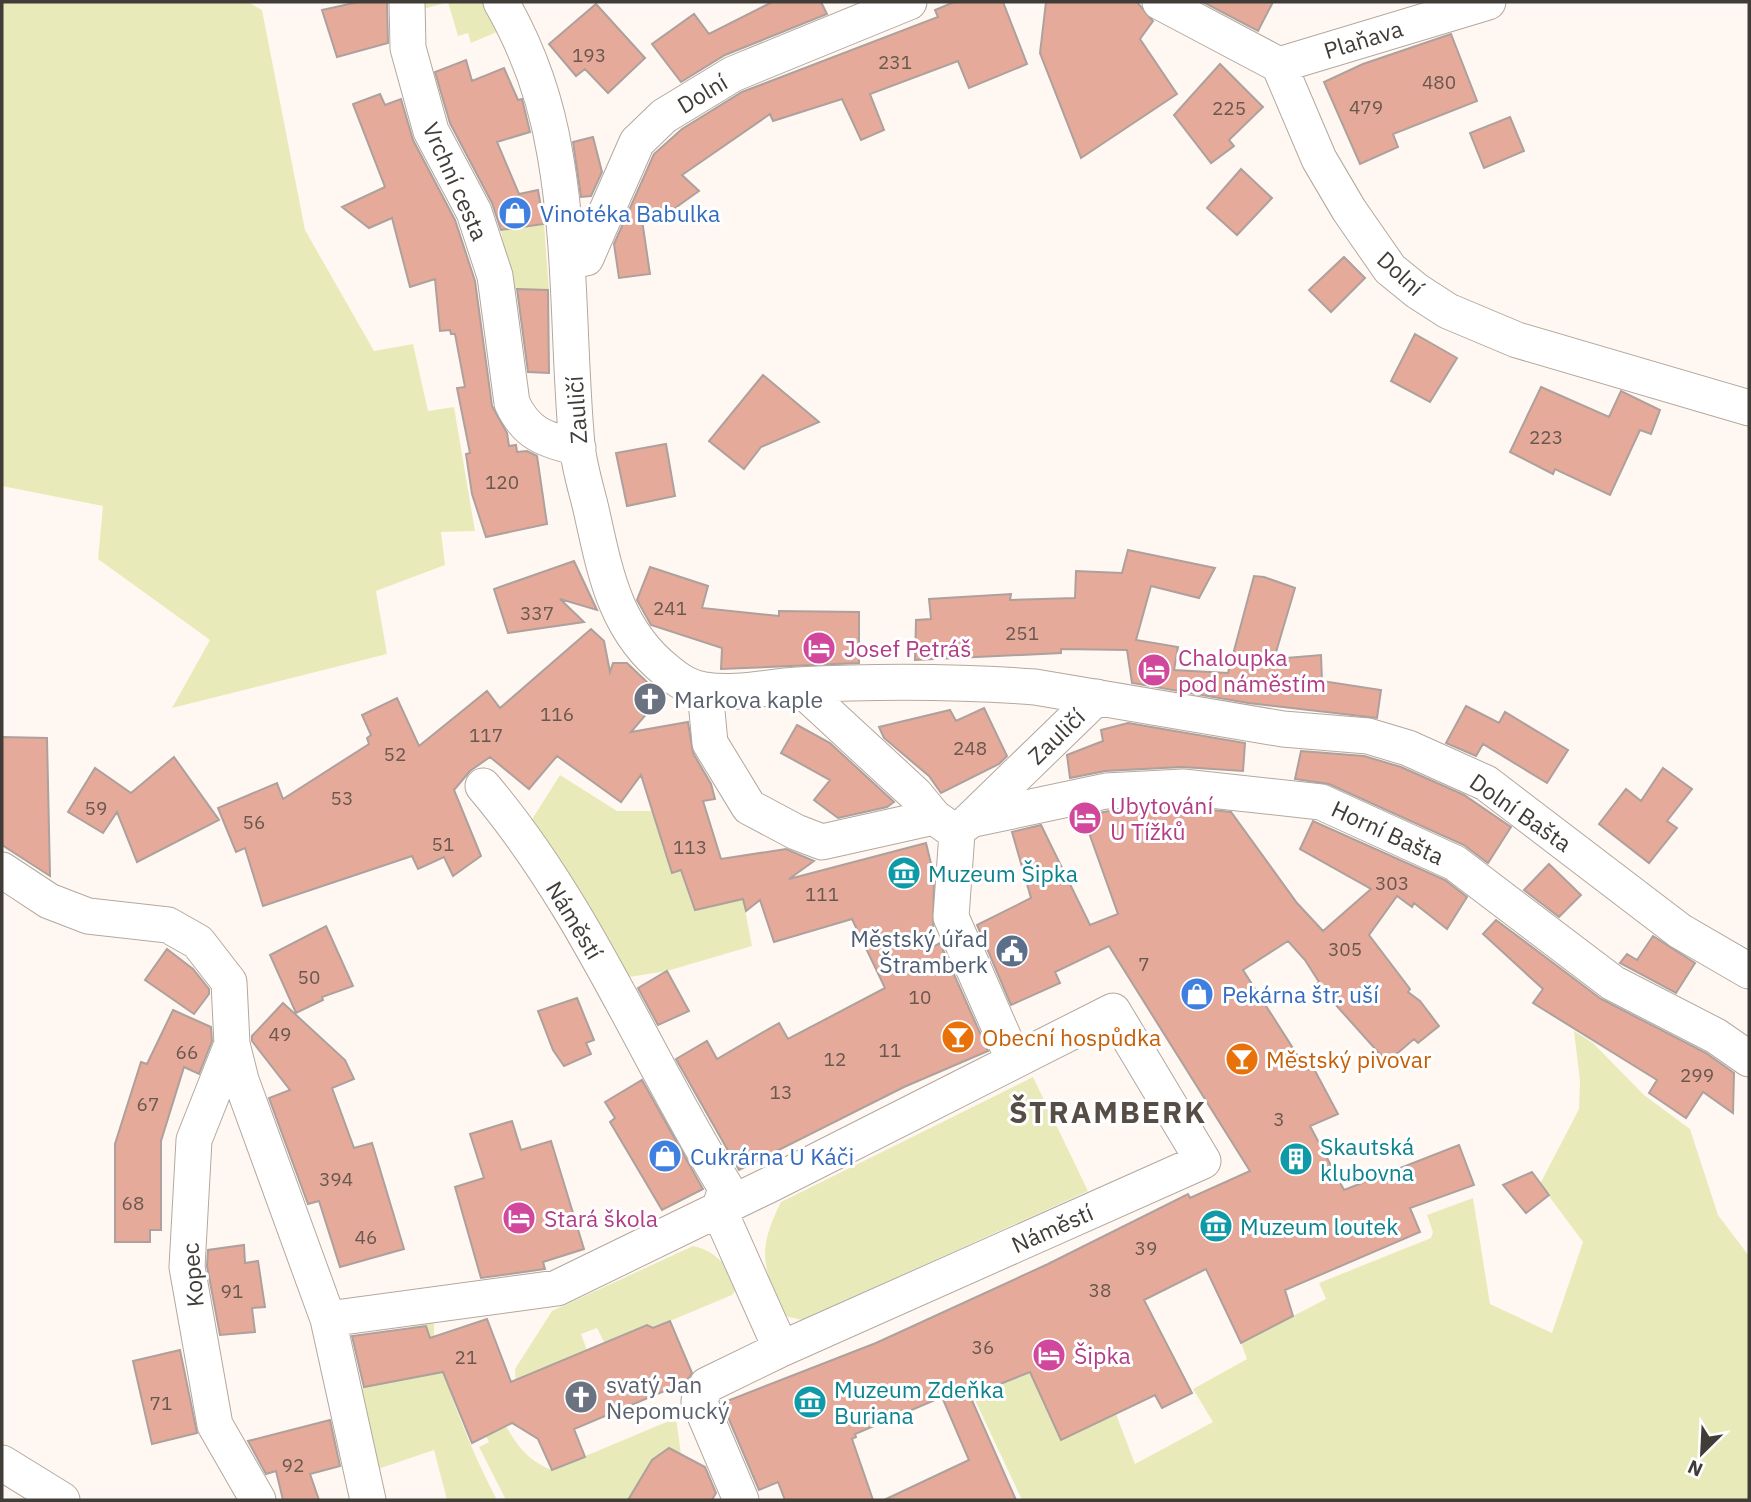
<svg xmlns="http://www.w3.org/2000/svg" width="1751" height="1502" font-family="'IBM Plex Sans',sans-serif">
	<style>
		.green { fill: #e8ebb9 }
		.building { fill: #e5aa99; stroke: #aea09c; stroke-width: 2 }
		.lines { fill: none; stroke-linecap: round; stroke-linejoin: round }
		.minor-casing { stroke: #b3a89f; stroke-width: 37 }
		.minor { stroke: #fff; stroke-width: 35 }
		.labels { text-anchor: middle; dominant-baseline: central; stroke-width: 6; stroke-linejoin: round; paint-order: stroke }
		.number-label { font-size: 19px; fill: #695850 }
		.street-label { font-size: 23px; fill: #403c38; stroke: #fff }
		.shop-label { font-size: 23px; fill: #366cbe; stroke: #fff; text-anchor: start }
		.hotel-label { font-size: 23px; fill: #b23c85; stroke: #fff; text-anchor: start }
		.worship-label { font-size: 23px; fill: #5b616d; stroke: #fff; text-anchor: start }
		.culture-label { font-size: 23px; fill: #0d838f; stroke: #fff; text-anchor: start }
		.service-label { font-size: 23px; fill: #4e5e75; stroke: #fff; text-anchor: end }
		.food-label { font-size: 23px; fill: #c56008; stroke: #fff; text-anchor: start }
		.district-label { font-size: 30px; font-weight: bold; letter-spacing: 2px; fill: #564d45; stroke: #fff }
	</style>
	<rect width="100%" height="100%" fill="#fff8f2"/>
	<path class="green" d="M2,2H248L262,10L305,230L374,351L413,344L428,411L454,407L475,531L441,532L445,565L376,591L387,654L172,708L210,640L98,559L103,506L2,486Z
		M414,2H482L497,32L471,43L468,33L458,36L448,2L413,12Z
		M544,224L549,290L510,289L501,231Z
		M560,775L617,811H657L656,822L672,872L681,870L695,910L743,899L752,946L667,971L623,978L529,824Z
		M1574,1031L1593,1043L1644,1095L1690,1129L1718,1215L1749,1256V1500H1022L973,1396L1030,1373L1061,1440L1116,1414L1135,1464L1213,1422L1193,1389L1247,1359L1241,1343L1326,1299L1319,1283L1431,1238L1433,1232L1427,1215L1473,1198L1490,1304L1552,1333L1583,1242L1540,1184L1579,1109L1580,1081Z
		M1033,1077L1088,1191L802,1320L784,1316C763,1266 756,1252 781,1202Z
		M693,1246C715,1250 729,1267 738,1287L732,1295L653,1328L646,1325L604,1342L597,1328L581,1334L587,1350L516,1384L515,1369L552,1311Z
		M433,1320C436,1329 432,1337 435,1347C451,1398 472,1453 497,1500H447L434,1450L372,1471L355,1389L422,1376L411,1324Z
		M676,1418L681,1454L685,1456L660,1500H506L479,1447L489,1442L486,1436L506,1426C518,1447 529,1461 552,1470Z"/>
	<path class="building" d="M358,2H387L388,43L337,57L322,10Z
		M772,2H821L827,14L725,55L681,82L652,44L694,14L709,34Z
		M954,2H1003L1027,64L969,88L958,61L870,94L884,130L861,140L842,99L773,121L770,114L682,175L699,191L668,213L642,220L650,274L619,278L614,244L654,154L682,129L742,92L938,17L935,10Z
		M1046,2H1137L1153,21L1140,39L1177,94L1081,158L1040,53Z
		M1203,2H1273L1258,31Z
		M596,4L645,58L608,93L585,69L576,76L549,44Z
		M1451,34L1477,101L1393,134L1398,147L1360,164L1324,82L1363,64Z
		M466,60L472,81L504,68L518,100L522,99L530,132L497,142L519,194L538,190L544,224L501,230L492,203L450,123L435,72Z
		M1220,64L1263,107L1229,140L1234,146L1211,163L1174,115Z
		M380,94L385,105L401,99L413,140L455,220L475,281L492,406L507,433L509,446L516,445L517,452L527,451L537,456L547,524L486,537L472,494L466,454L470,453L457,388L465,387L455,334H451L450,330L440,331L435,279L410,287L392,218L369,228L342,207L385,187L353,104Z
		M1510,117L1524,151L1484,168L1470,133Z
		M593,137L602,172L591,196L581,197L573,142Z
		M1241,169L1272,198L1237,235L1207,208Z
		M1344,257L1365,278L1331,312L1309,290Z
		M517,289L548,290L549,373L528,372Z
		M1415,334L1457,358L1430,402L1391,381Z
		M763,375L819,422L761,447L744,469L709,441Z
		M1541,387L1609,417L1621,391L1660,410L1651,434L1640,430L1610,495L1555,469L1553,474L1510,452Z
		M666,444L675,496L627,506L616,453Z
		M1128,550L1215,568L1199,598L1151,586L1136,640L1178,647L1174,670L1228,673L1254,576L1264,577L1295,588L1274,659L1321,655L1322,681L1381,690L1377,718L1248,703L1132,683L1127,650L1061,649V653L915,660L916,620L931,619L929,599L1011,594L1010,600L1075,598L1076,571L1122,573Z
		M574,561L597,610L560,599L584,622L508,633L494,589Z
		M650,567L708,586L702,608L779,616V611L859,612V663L721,669L722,648L651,625L637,600Z
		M591,629L604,641L610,672L613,663H627L647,682L644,686L660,698L631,732L688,722L693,753L711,784L715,799L703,801L721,859L786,849L814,861L789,879L926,843L934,876L933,947L940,943L988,1051L904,1087L739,1170L676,1059L707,1041L717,1059L779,1023L788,1039L885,988L852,919L774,942L760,900L746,911L743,899L695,910L681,870L672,873L641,775L621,802L557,756L529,789L490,757L470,771L454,790L481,856L453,876L444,857L418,869L412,856L263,906L245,848L236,852L218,808L277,783L283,799L369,744L367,738L371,735L362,715L397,698L419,746L487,691L500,708Z
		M1466,706L1499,723L1505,712L1568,750L1547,783L1483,744L1476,756L1446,743Z
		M984,708L1007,756L999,764L941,793L929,776L884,738L879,727L950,710L956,721Z
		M1128,723L1245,743L1243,771L1182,767L1105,771L1070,778L1067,755L1103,741L1101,730Z
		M797,725L830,743L894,802L887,807L838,818L814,800L830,780L781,753Z
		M2,737L47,738L50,876L2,845Z
		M1301,751L1364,756L1401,767L1464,795L1511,827L1488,863L1464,845L1329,784L1295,779Z
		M174,757L219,820L137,862L117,812L103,833L68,812L95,768L131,793Z
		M1663,768L1692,789L1667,821L1677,828L1649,863L1599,824L1626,789L1641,801Z
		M1182,807L1231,812L1297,903L1323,931L1371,889L1300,849L1313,821L1445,880L1467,897L1447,929L1414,903L1412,907L1397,896L1369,935L1410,989L1408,992L1420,1001L1439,1026L1418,1043L1414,1039L1387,1062L1317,984L1319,982L1305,960L1288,941L1243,970L1307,1070L1313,1067L1338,1114L1310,1126L1344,1190L1459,1145L1474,1185L1410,1208L1420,1232L1285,1290L1293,1316L1241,1343L1206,1269L1144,1300L1192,1393L1162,1408L1155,1395L1061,1440L1030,1372L970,1396L1016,1500H884L969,1460L942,1397L855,1434L856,1437L852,1439L873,1500H785L778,1482L759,1490L722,1403L876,1343L1048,1264L1188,1194L1190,1198L1250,1171L1109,946L1055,972L1060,983L1011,1005L977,925L1031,898L1012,832L1041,825L1090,925L1118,914L1083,816L1109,811Z
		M1549,864L1581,895L1559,917L1524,890Z
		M1496,920L1601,999L1706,1053L1734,1073L1733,1113L1703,1092L1686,1118L1649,1093L1657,1080L1533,1003L1543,989L1483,934Z
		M326,926L353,986L322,997L323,1000L296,1013L270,955Z
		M1653,936L1695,963L1676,993L1620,963L1627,954L1637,960Z
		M167,949L193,969L209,989V994L194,1014L145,980Z
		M667,971L689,1011L658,1025L638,988Z
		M577,998L594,1040L586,1043L591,1054L564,1066L553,1050L538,1011Z
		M283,1003L345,1060L354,1079L332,1088L354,1148L372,1143L404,1249L340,1267L319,1201L308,1204L269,1098L290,1090L252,1041V1036Z
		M173,1010L211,1027L212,1041L199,1074L184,1067L161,1141V1230H150V1242H115V1144L141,1062L147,1064Z
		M642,1080L703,1189L662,1210L610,1122L615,1118L605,1102Z
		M512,1121L521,1150L551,1141L584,1249L543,1262L545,1269L481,1278L455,1187L484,1178L470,1134Z
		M1532,1172L1549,1195L1526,1213L1503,1185Z
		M244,1245L245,1263L258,1261L265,1307L252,1308L255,1332L220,1335L207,1266L208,1250Z
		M487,1319L511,1382L647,1325L653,1328L670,1321L692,1373L686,1382L574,1429L585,1457L552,1470L538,1439L512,1423L472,1443L443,1372L364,1387L352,1336L426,1326L430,1338Z
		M180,1350L197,1433L152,1444L133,1361Z
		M330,1420L340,1466L310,1474L319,1500H283L276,1471L266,1474L248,1441Z
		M669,1448L705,1467L716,1493L712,1500H628L652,1460Z"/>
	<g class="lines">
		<defs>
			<path id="minor" d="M407,2L408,48L431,131L474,212L495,276L512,403C527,435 545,439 578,448
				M501,2C528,49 546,99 555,154C572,250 568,348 577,445C579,466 586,488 591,509C605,571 614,629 667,671C678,680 689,688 705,690C734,695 767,687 797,685C875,681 956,681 1035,687L1283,729L1368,736L1408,748L1486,783L1680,931L1749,971
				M1160,2L1279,65L1319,159L1349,210L1390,269L1417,291L1448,311L1517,340L1749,408
				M1279,65L1488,2
				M567,262L586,258L637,142L664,116L733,74L909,2
				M797,685L915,794L934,817L951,829
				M705,690L710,743L749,807L796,832L822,842L934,817
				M970,820L1106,791L1183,787L1321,802L1455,863L1613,983L1716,1036L1749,1059
				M967,823L1097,697
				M957,833L951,917L1014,1061
				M2,870L49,901L88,916L168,925L198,942L229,982L232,1044L241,1080L328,1319L368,1500
				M232,1044L194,1140L187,1267L215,1425L258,1500
				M328,1319L557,1288L771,1184L1113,1011L1203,1161L781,1349L719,1210L726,1188C644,1055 585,906 483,786
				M2,1463L62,1500
				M741,1500L699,1401L707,1385L781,1349"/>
		</defs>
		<use href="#minor" class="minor-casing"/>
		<use href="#minor" class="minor"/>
	</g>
	<defs>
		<symbol id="shop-disc" viewBox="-11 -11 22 22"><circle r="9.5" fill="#3f7fe0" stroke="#fff"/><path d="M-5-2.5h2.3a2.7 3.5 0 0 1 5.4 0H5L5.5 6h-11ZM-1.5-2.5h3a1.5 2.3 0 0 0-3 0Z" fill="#fff"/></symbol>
		<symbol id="hotel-disc" viewBox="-11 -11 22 22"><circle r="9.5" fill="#d1479c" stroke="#fff"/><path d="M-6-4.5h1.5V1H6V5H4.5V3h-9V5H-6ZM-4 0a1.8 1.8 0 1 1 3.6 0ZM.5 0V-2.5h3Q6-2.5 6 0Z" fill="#fff"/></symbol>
		<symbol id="church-disc" viewBox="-11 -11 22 22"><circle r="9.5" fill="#6b7280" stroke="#fff"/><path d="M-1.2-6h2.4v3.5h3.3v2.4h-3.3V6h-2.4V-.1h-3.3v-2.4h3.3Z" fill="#fff"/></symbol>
		<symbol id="museum-disc" viewBox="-11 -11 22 22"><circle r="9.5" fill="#0f9aa8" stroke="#fff"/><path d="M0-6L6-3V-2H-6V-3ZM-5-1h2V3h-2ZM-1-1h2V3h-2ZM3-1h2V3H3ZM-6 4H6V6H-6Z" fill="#fff"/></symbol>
		<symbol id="civic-disc" viewBox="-11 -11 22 22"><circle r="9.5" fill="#5c6f8a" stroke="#fff"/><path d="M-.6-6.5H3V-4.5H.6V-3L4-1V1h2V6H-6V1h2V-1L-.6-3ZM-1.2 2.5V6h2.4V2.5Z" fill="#fff"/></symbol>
		<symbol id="bar-disc" viewBox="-11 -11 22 22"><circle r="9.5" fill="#e8710a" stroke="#fff"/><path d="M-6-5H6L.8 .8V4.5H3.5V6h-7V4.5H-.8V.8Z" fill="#fff"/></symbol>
		<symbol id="building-disc" viewBox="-11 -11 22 22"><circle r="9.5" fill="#0f9aa8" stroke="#fff"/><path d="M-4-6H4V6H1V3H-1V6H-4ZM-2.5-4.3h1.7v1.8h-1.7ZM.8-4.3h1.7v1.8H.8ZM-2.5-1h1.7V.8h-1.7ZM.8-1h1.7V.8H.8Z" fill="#fff"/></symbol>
	</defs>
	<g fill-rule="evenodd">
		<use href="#shop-disc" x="496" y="194" width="38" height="38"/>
		<use href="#hotel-disc" x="800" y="629" width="38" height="38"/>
		<use href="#hotel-disc" x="1135" y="651" width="38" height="38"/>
		<use href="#church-disc" x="631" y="680" width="38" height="38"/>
		<use href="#hotel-disc" x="1066" y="799" width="38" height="38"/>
		<use href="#museum-disc" x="885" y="854" width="38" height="38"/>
		<use href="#civic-disc" x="993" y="932" width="38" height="38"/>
		<use href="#shop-disc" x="1178" y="975" width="38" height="38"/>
		<use href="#bar-disc" x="939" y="1018" width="38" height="38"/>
		<use href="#bar-disc" x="1223" y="1040" width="38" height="38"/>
		<use href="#shop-disc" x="646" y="1137" width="38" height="38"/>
		<use href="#building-disc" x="1277" y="1140" width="38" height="38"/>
		<use href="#hotel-disc" x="500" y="1199" width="38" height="38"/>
		<use href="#museum-disc" x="1197" y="1207" width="38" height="38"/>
		<use href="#hotel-disc" x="1030" y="1336" width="38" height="38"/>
		<use href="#church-disc" x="562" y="1378" width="38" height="38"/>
		<use href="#museum-disc" x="791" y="1383" width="38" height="38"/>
	</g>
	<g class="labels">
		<g class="number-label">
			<text x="589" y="55">193</text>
			<text x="895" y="62">231</text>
			<text x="1439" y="82">480</text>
			<text x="1366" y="107">479</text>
			<text x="1229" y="108">225</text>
			<text x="1546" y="437">223</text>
			<text x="502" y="482">120</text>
			<text x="670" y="608">241</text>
			<text x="537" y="613">337</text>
			<text x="1022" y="633">251</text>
			<text x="557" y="714">116</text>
			<text x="486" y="735">117</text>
			<text x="970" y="748">248</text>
			<text x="395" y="754">52</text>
			<text x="342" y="798">53</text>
			<text x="96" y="808">59</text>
			<text x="254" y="822">56</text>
			<text x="443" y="844">51</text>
			<text x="690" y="847">113</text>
			<text x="1392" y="883">303</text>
			<text x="822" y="894">111</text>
			<text x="1345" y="949">305</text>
			<text x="1144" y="964">7</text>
			<text x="309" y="977">50</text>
			<text x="920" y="997">10</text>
			<text x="280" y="1034">49</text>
			<text x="890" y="1050">11</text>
			<text x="187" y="1052">66</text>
			<text x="835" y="1059">12</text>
			<text x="1697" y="1075">299</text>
			<text x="781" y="1092">13</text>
			<text x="148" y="1104">67</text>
			<text x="1279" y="1119">3</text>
			<text x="336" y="1179">394</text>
			<text x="133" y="1203">68</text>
			<text x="366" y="1237">46</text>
			<text x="1146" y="1248">39</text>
			<text x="1100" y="1290">38</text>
			<text x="232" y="1291">91</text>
			<text x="983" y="1347">36</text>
			<text x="466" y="1357">21</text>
			<text x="161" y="1403">71</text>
			<text x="293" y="1465">92</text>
		</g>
		<g class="street-label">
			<text transform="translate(1363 39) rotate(-17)">Plaňava</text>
			<text transform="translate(702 93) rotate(-31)">Dolní</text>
			<text transform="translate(456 181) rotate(66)">Vrchní cesta</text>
			<text transform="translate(1401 273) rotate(43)">Dolní</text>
			<text transform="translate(576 410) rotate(-94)">Zauličí</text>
			<text transform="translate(1056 736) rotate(-44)">Zauličí</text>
			<text transform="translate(1521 812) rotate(35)">Dolní Bašta</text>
			<text transform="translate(1388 832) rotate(25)">Horní Bašta</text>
			<text transform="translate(575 920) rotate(59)">Náměstí</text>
			<text transform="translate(1052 1228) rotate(-24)">Náměstí</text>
			<text transform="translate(192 1275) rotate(-95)">Kopec</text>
		</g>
		<g class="shop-label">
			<text x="540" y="213">Vinotéka Babulka</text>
			<text x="1222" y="994">Pekárna štr. uší</text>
			<text x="690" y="1156">Cukrárna U Káči</text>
		</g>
		<g class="hotel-label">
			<text x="844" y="648">Josef Petráš</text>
			<text x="1178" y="657">Chaloupka<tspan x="1178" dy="26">pod náměstím</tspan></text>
			<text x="1110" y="805">Ubytování<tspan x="1110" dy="26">U Tížků</tspan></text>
			<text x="544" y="1218">Stará škola</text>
			<text x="1074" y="1355">Šipka</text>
		</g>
		<g class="worship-label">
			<text x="674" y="699">Markova kaple</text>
			<text x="606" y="1384">svatý Jan<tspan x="606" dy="26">Nepomucký</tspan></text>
		</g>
		<g class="culture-label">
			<text x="928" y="873">Muzeum Šipka</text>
			<text x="1320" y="1146">Skautská<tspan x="1320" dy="26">klubovna</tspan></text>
			<text x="1240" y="1226">Muzeum loutek</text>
			<text x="834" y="1389">Muzeum Zdeňka<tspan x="834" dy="26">Buriana</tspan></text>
		</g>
		<g class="service-label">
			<text x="988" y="938">Městský úřad<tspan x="988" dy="26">Štramberk</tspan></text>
		</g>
		<g class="food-label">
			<text x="982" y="1037">Obecní hospůdka</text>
			<text x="1266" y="1059">Městský pivovar</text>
		</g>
		<g class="district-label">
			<text x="1108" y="1111">ŠTRAMBERK</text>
		</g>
	</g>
	<rect width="1751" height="1502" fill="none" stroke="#403c38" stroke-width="7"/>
	<g transform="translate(1702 1453) rotate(204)" stroke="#ffffff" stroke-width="5" paint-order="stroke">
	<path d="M0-5L12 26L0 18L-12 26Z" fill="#403c38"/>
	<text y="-10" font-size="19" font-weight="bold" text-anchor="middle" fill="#403c38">N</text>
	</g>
</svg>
